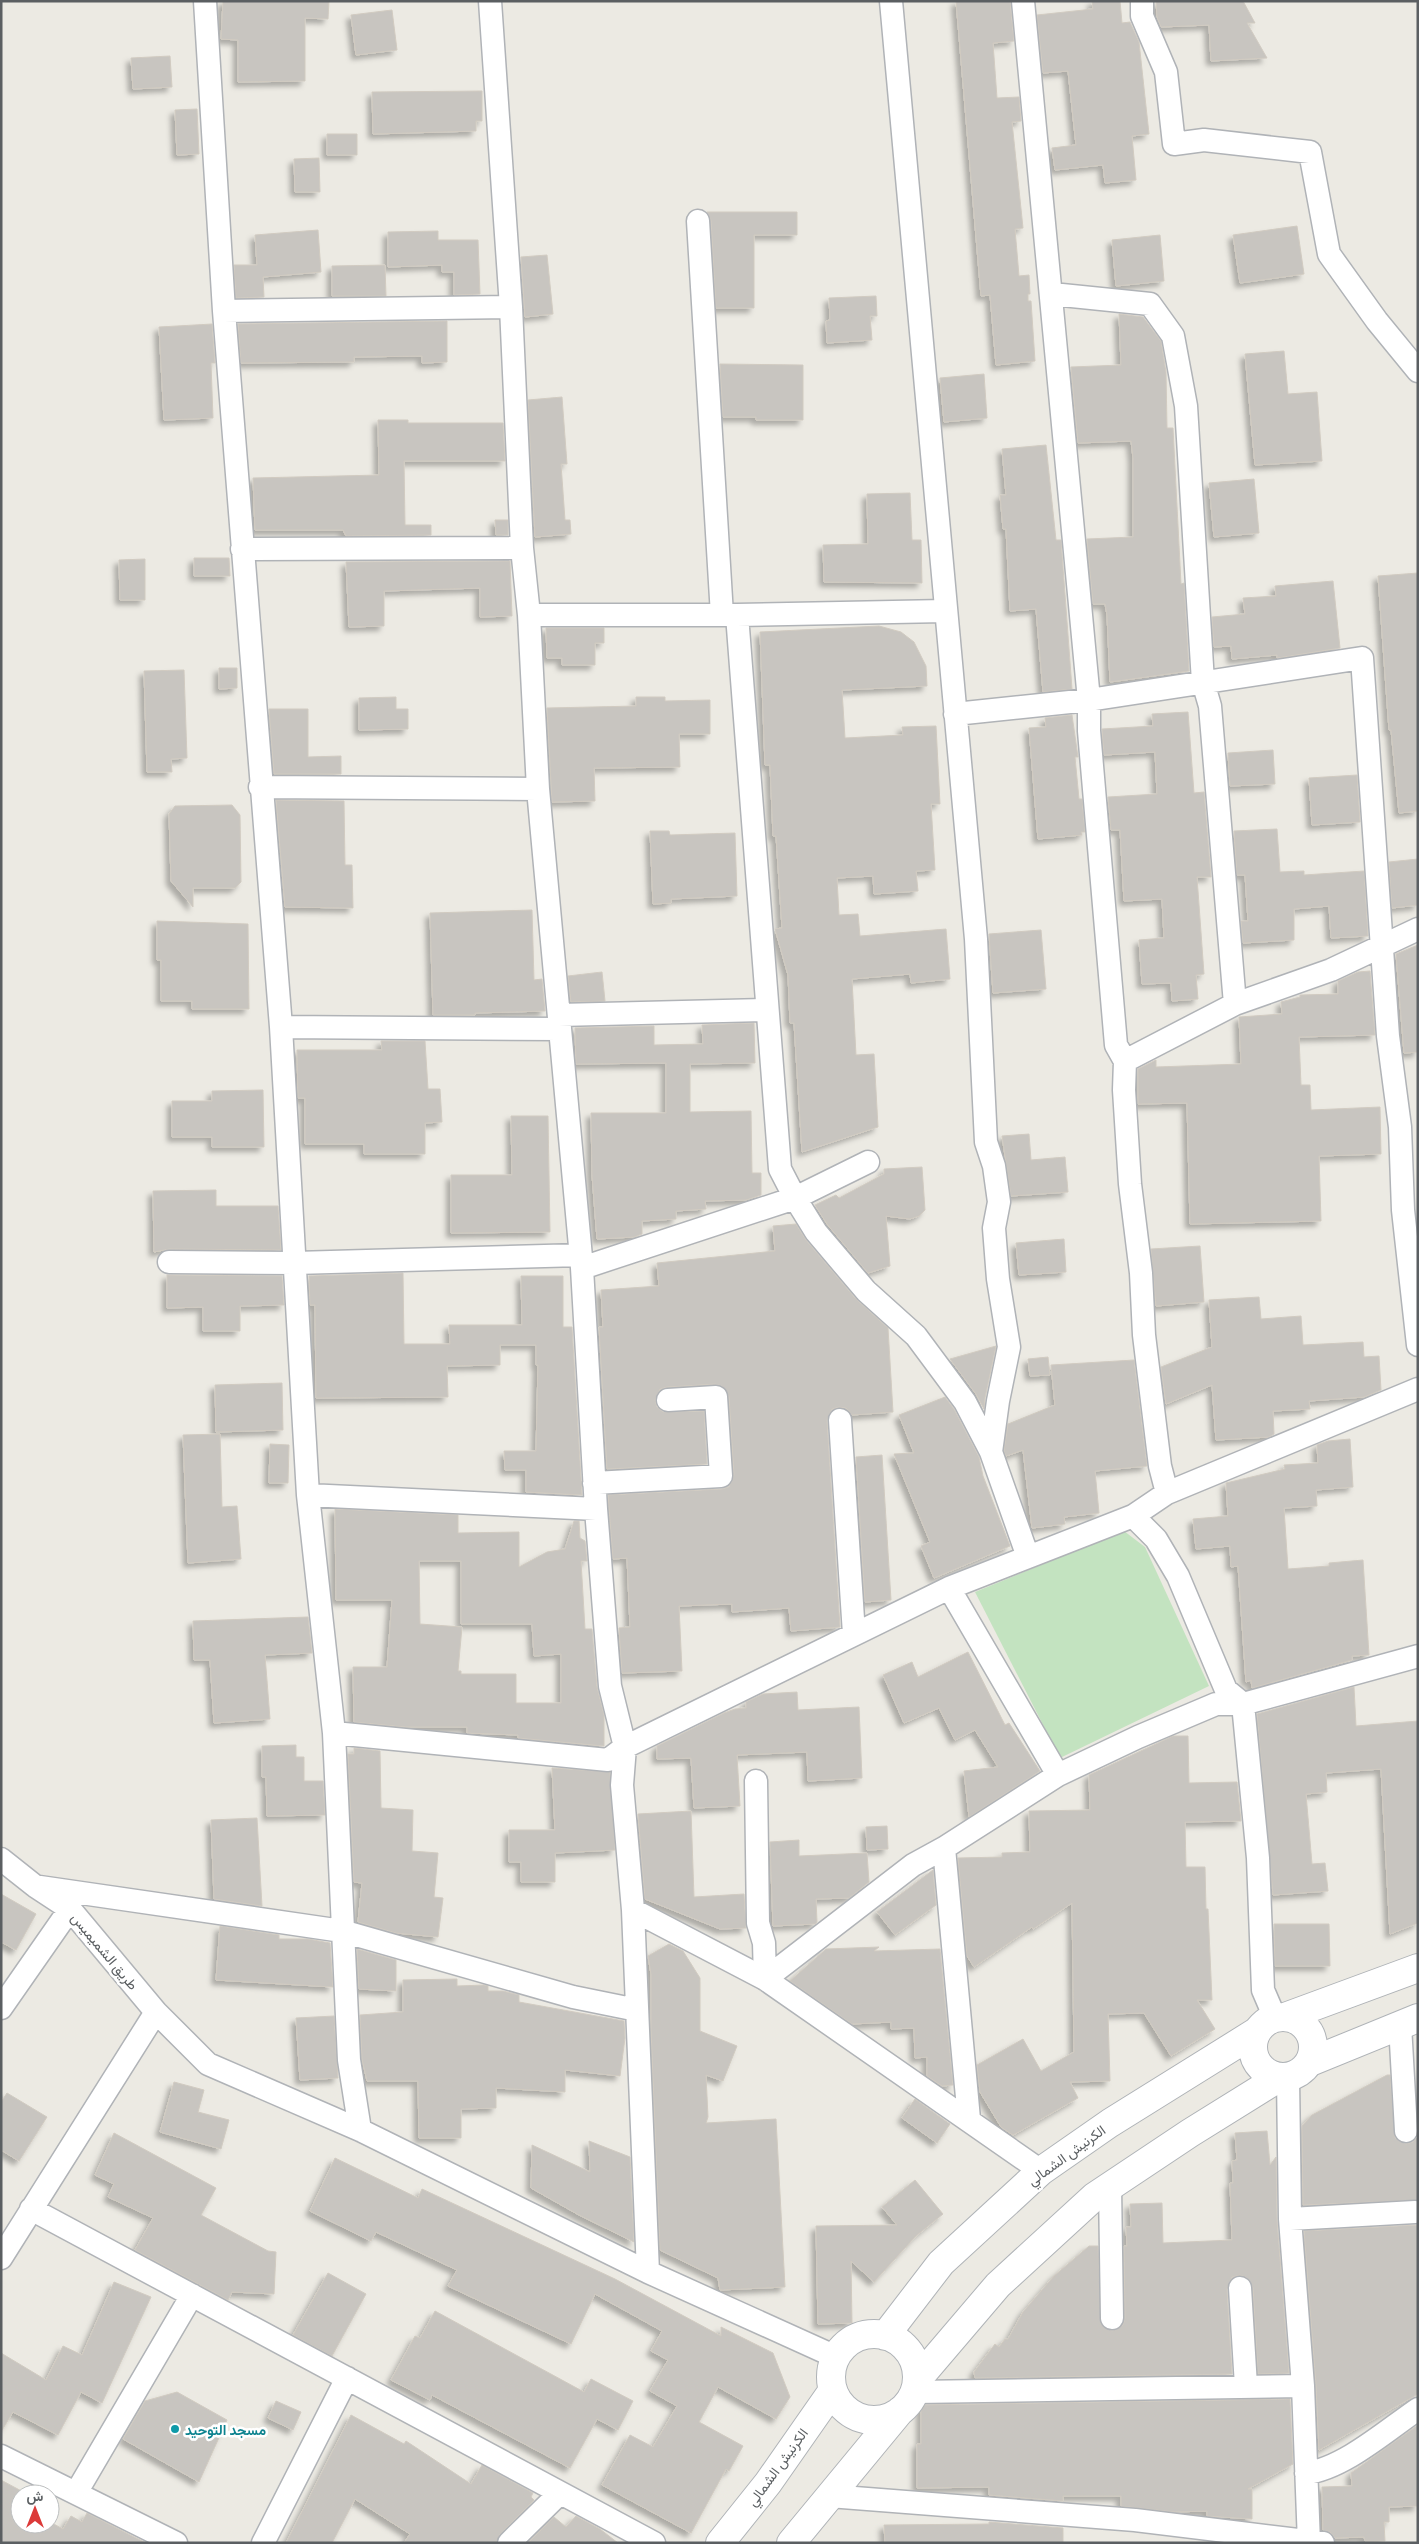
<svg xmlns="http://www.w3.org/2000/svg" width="1419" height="2544" font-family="'Titillium Web',Vazirmatn,sans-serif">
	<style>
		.green { fill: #c3e3c0 }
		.building { fill: #c8c5c0; stroke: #d1cbc1; fill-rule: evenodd; filter: url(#shadow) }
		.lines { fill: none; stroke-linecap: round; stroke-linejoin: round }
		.minor-casing { stroke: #b0b3b7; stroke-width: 25 }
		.secondary-casing { stroke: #afb3b7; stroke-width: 30 }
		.minor { stroke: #fff; stroke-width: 22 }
		.secondary { stroke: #fff; stroke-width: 28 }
		.culture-dot { fill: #0f9aa8; stroke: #fff; stroke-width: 2 }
		.labels { text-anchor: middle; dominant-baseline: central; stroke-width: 5; stroke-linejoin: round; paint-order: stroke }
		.street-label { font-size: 14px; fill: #5b5f62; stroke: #fff }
		.culture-label { font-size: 14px; font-weight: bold; fill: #0d838f; stroke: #fff; text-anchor: start }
	</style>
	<defs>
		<filter id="shadow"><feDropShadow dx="-4.5" dy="4.5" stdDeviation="2.5" flood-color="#0004"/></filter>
	</defs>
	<rect width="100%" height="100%" fill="#eceae3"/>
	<path class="green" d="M1124,1531L1145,1547L1209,1686L1060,1758L975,1592Z"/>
	<path class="building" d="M223,1H329L328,19L305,18V81L238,82V40L221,39Z
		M956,1H1010L1014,41L993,43L997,98L1019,97L1021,121L1012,122L1023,228L1015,229L1019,276L1029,275L1030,294H1028V301H1031L1035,361L996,365L990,295L981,296Z
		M1092,1H1120L1122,23L1130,22L1139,42L1149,134L1132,136L1136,180L1105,183L1103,165L1055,170L1052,148L1076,145L1068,71L1043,73L1037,15L1093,9Z
		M1156,1H1243L1255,23H1247L1267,58L1211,61L1209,25L1161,27L1157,17Z
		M392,10L397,50L356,55L351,15Z
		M170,56L172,87L133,89L131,58Z
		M482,91V121H476V131L373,134L372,92Z
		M197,109L199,154L177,155L175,110Z
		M327,134H357V155H327Z
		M319,158L320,192H295L294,159Z
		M707,212H797V235H754V308H716L711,220Z
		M1297,226L1304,274L1240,283L1233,235Z
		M318,230L321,272L263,277L264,297L236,298L234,265H257L255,235Z
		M438,231V240H478L480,294L454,295V272H442V265L388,267V232Z
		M1160,235L1164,281L1116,286L1112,240Z
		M547,255L553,314L525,317L521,257Z
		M385,265L386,296H332V266Z
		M876,296L877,316H870L872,340L827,343L826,321L830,320L829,298Z
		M1119,314L1143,317L1161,341L1166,372L1167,428H1173L1181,584L1184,583L1189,671L1110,682L1107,615L1105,604H1093L1087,539L1133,537V458L1131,441L1078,443L1071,367L1121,365Z
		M447,321V362L422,363V356L354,357V362L241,363L238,324Z
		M212,324L215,363H211L213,418L164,420L159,327Z
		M1284,351L1288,394L1317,392L1322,461L1255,465L1245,354Z
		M720,364L803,365V420H756V417H723Z
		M984,374L987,418L944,422L940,378Z
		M562,397L567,464H561L565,520H570L571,534L535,537L528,400Z
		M378,420H408V423H503L505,461H404L405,525H431V535L346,536L343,530H255L253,478L379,475Z
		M1046,445L1056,540H1061L1072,689L1043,692L1036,609L1010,611L1006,529H1003L1000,495H1006L1002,449Z
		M1254,479L1259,533L1214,537L1209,483Z
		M910,493L912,540H921L922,583L824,582L823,545L868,544L867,494Z
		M495,520H508V535H496Z
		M194,558H229L230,576H194Z
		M145,559V600H120L119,560Z
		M510,561L512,616L480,617V588L384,591V626L349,627L346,562Z
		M1418,573V811L1399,813L1391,730H1389L1378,576Z
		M1333,581L1340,648L1277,658V655L1232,659L1231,646L1214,647L1212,617L1245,614L1243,598L1276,596L1275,586Z
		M879,626L901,632L914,642L926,666L927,686L842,690L845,738L903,735L902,727L936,726L940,804H931L935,870L916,871L918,891L874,894L873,876L837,878L839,915L858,914L860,936L946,929L950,979L911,983L910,974L852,979L856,1055L874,1054L878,1127L802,1152L794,1023H790L788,975L775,929L782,928L776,836H773L770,765H765L760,632Z
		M546,628H604V643H595V665H562V658H547Z
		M219,668H237V688L219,689Z
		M184,670L187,758L171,759L172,772H147L144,671Z
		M396,697V709H408V729L359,730V698Z
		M636,697H665V701L710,700V734H679L680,767L594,768L595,801L552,802L547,708L636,706Z
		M269,709H308V757L341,756V774H274Z
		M1188,712L1194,793L1204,792L1211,877H1197L1204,974L1196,975L1198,999L1172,1001L1171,983L1142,984L1139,940L1164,938L1162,899L1124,901L1120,830H1111L1108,797L1157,794L1155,752L1104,755L1102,729L1153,726L1152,714Z
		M1072,715L1078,757H1075L1079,799H1082L1085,832H1081L1082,835L1038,839L1029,728L1046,727L1045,718Z
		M1273,750L1275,784L1230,786L1228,753Z
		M1357,775L1360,822L1312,825L1309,778Z
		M276,800L344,801L345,865H352L353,908L285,907Z
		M232,805L240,815L241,882L235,888H193V907L171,881L169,814L175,806Z
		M1277,829L1280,872L1304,871V875L1364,871L1368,936L1331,938L1329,906L1294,909V940L1243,943L1241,921H1248L1245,875H1237L1234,831Z
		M650,831H669L670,835L735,833L737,896L671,899V903L653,904Z
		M1418,859V905L1392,908L1389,862Z
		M532,910L534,980L542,979L545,1011L475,1013V1015H433L430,913Z
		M157,921L248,924L249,1009H192V1001H161V960H157Z
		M1041,930L1046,989L993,993L989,934Z
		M1418,945V1052L1404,1053L1396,954Z
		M1370,971L1375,1035L1299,1037L1301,1085H1310L1311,1110L1380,1107L1381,1154L1319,1156L1321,1221L1190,1224L1187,1103L1138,1104V1069L1156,1060V1067L1241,1064L1239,1017L1282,1014L1281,1002L1300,997V995L1338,994V981L1358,972Z
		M602,972L605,1001L571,1002L568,976Z
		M754,1023L755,1063L690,1064V1112L751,1111L752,1173H761V1195L746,1200L705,1201L706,1209L676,1211V1219L642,1221V1234L634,1237L597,1239L592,1175L591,1113H666V1063L576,1064L575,1028L654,1026V1045L703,1044L702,1025Z
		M381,1041H425L428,1089H440L442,1122L425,1123V1154H364V1144H305V1098H298L297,1050H382Z
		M263,1090L264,1147H212V1137H172V1101H212V1091Z
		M511,1116H548L550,1232L451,1233V1175H512Z
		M1029,1134L1031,1160L1065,1157L1068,1192L1011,1196L1002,1136Z
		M922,1167L925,1210L919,1216L910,1219L886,1216L890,1266L868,1273L827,1224L815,1205L836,1195L839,1198L884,1174V1169Z
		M216,1190V1206H278L281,1250L169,1249L154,1252L153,1191Z
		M796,1224L806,1240L856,1299L888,1328L893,1412L852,1415L846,1408L839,1407L832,1409L827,1420L840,1627L791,1631L789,1608L732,1612V1604L679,1606L682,1671L622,1673L619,1628L630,1627L627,1558L613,1559L608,1495L722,1489L729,1487L734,1475L729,1396L722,1386L715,1384L667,1387L660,1389L655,1400L657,1407L663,1412L704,1411L707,1464L607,1469L599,1327H603L601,1290L659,1286L657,1263L775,1251L773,1226Z
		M1064,1239L1066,1272L1019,1275L1016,1243Z
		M1200,1246L1204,1302L1156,1306L1151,1249Z
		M403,1273L404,1344H450L449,1325H522L521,1276H563V1327H572L582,1495L526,1492V1470H505L504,1451H536L538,1365H536V1345H500V1365L447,1366L448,1397L316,1398L315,1305H310L309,1276Z
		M167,1275L282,1276L284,1305L240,1306V1331H203V1307L167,1308Z
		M1259,1297L1261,1319L1301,1316L1303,1345L1363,1342L1364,1357L1379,1356L1381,1390L1364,1397L1309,1401L1310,1409L1273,1411L1274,1434L1269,1437L1216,1440L1212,1385L1166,1404L1161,1367L1212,1347L1209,1300Z
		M996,1346L985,1398L984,1409L976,1394L950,1359Z
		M1048,1357L1050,1375L1030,1376L1028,1359Z
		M1134,1360L1147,1466L1095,1471L1099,1513L1064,1517L1065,1524L1032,1528L1023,1450L1006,1456L1004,1451L1008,1424L1055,1405L1051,1365Z
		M282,1383L283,1430L216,1432L215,1385Z
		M945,1397L954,1409L979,1457L983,1476L1010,1546L934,1578L921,1546L930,1542L894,1454L914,1453L899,1415Z
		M220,1434L222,1507L237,1506L241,1559L188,1563L183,1435Z
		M1350,1439L1353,1487L1316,1490L1317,1506L1284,1508L1288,1569L1329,1566V1563L1363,1560L1369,1655L1352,1656V1660L1252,1688L1251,1680L1246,1682L1238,1566L1231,1567L1230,1546L1196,1549L1193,1519L1228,1516L1226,1483L1285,1469L1284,1465L1318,1463L1317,1445L1328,1441Z
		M270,1444L289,1445L288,1483H269Z
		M882,1455L891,1600L865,1602L856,1457Z
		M335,1509L458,1515V1533L519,1532V1567L547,1552L565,1549L574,1521H579L580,1538L585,1541L587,1561H581L585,1629H592L597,1687L604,1715V1746L518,1738V1735L467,1733V1727H406L354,1722L353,1667H387L392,1600H336ZM419,1561H461V1624H532L534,1656L561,1654V1703H516V1674H461V1671H458L462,1627L420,1624Z
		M308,1617L312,1653L265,1655L270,1719L214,1723L210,1660H194L193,1621Z
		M968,1652L1005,1725L1009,1723L1040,1771L969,1817L964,1771L998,1767L975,1730L955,1740L939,1708L904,1723L883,1675L912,1662L918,1677Z
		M1354,1687L1356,1726L1418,1721V1923L1390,1934L1381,1769L1326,1773L1327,1792L1306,1794L1312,1864L1325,1863L1328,1891L1273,1895L1257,1714Z
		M797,1692L798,1710L859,1707L862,1778L808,1781L807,1752L737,1755L740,1806L694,1808L691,1758L657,1759V1746L724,1713L735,1709L746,1708V1702L763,1694Z
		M1173,1736H1188L1189,1783L1237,1782L1241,1821L1185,1822L1186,1867H1205L1206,1909H1208L1212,2000H1197L1215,2029L1171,2056L1144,2013L1108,2014L1110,2081L1070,2082L1078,2098L1013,2135L1001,2127L980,2092L977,2065L1023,2039L1041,2071L1074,2052L1072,1903L1033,1929L1032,1927L974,1967L967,1956L958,1858L1002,1857V1853L1030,1852L1029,1811L1090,1810L1089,1775Z
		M296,1745V1757H304V1781H323L325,1815L267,1816L266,1777H262V1746Z
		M354,1748L380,1751L381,1808L413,1810L412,1851L438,1853L434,1897L443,1898L438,1937L396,1933L358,1922L362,1883L354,1882L348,1754H354Z
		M552,1768L610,1772L615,1850L555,1853V1882H521V1862H509V1830H555Z
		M691,1811L694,1897L744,1894L746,1928L720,1929L645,1899L638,1814Z
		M257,1818L262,1906L214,1899L211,1820Z
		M887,1826L888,1849L867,1850L866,1827Z
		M799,1840V1856L867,1853L869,1882L849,1898L816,1899L817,1922L815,1924L773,1926L770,1842Z
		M933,1870L936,1905L895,1935L877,1912Z
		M1,1894L36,1914L16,1950L1,1942Z
		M1274,1924H1329L1330,1966H1275Z
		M220,1926L279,1935V1939H308L330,1943L333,1987L216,1980Z
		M669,1944L683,1951L700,1978V2031L737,2046L723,2081L706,2075L708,2117L706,2123L776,2119L785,2287L720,2290L718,2278L660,2250L651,2029V1974L648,1956Z
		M879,1947L874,1951L940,1949L953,2085L942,2086L927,2076V2057L915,2058L914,2028L891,2029V2022L852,2024L790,1981L826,1949Z
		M357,1949L396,1960V1991L359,1989Z
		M457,1979V1986L484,1985L488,1986V1991H503L519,1995V2002L624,2021L625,2038L620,2076L565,2070V2092L496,2088V2108L461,2109V2138H419L418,2081H367L362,2059L360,2015L403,2012V1980Z
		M334,2016L338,2078L300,2080L296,2018Z
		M1387,2075H1390L1395,2138L1406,2144L1413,2142L1418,2137V2200L1303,2205L1302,2126L1312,2115Z
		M174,2082L204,2090L198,2112L229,2120L221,2149L160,2132Z
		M7,2093L47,2117L19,2161L1,2150V2102Z
		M915,2099L950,2124L937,2143L902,2118Z
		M1267,2131L1270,2165L1276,2157L1277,2220L1289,2373L1258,2374L1253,2287L1246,2277L1240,2275L1232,2277L1227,2289L1232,2374L975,2378L974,2372L995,2344L999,2347L1005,2339H1008L1023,2312L1054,2276L1089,2246H1098L1101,2324L1112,2331L1123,2325L1125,2318L1124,2246H1127L1126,2227H1131L1130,2204L1162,2203L1163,2243L1232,2240L1230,2183H1233L1232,2161L1237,2160L1235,2133Z
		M114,2133L216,2188L201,2215L268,2251L276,2252L274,2294L232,2292L228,2300L135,2250L153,2218L108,2197L114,2184L95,2175Z
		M589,2141L630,2157L634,2242L579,2215L531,2188L532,2145L590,2172Z
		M335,2158L418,2198L422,2189L615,2279L721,2336V2327L773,2353L790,2397L776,2419L718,2387L699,2422L743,2446L729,2471L726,2469L691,2533L602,2485L630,2435L653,2447L677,2406L650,2391L668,2360L651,2351L662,2331L595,2294L571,2344L448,2286L457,2270L376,2232L371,2241L310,2211Z
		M915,2180L943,2214L916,2236L874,2282L851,2261L852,2323L818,2324L816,2226L897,2225L882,2207Z
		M1418,2225V2394L1319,2450L1316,2385L1304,2231Z
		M328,2273L366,2294L332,2356L293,2335Z
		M114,2282L151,2297L102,2403L81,2392L58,2435L13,2412L1,2432V2353L46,2380L63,2346L82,2355Z
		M435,2311L584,2392L591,2379L633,2401L618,2430L597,2419L570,2468L432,2395L430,2400L391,2380L415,2336L420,2338Z
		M177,2392L227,2420L199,2482L123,2439L145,2401Z
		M1290,2399L1293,2464L1248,2489H1252V2519L1207,2516V2511L1174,2512L1121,2506V2496H1063V2501L989,2495V2487L917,2488V2444H921V2405Z
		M276,2401L301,2412L293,2430L268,2418Z
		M351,2415L404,2444L406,2441L471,2484L482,2465L533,2493L531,2497L534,2500L500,2534L496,2543H404L410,2534L355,2499L332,2543H286Z
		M1418,2425V2506L1389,2507V2522H1384L1385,2541H1365L1364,2537L1335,2538L1330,2532L1323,2530L1322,2487L1352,2486L1351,2473Z
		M1,2480L27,2494H20V2524H50V2522L63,2529L71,2516L82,2522L87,2513L146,2543H1Z
		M576,2516L600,2529L618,2543H528L554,2517L566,2527Z
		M989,2522L1063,2528V2543H885L884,2525L989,2524Z"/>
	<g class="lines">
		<defs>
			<path id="minor" d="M205,1L224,311L281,1027L308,1495L334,1733L349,2060L360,2130
				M490,1L511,307L522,548L529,615L538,789L582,1268L596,1509L610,1686L625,1747L622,1785L633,1910L648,2272
				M891,1L976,939L986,1142L994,1166L999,1202L994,1228L998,1279L1009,1347L998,1401L991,1452
				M1023,1L1089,700V731L1116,1045L1125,1061L1124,1090L1130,1184L1141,1273L1144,1335L1160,1466L1167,1493
				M1142,1V16L1166,72L1174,144L1204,140L1310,152L1329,254L1377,321L1418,371
				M698,221L722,615
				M1052,294L1150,304L1173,336L1186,406L1203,682L1210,706L1235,1004
				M224,311L511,307
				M242,549L522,548
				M529,615H737L780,1169L795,1198L816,1232L866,1291L916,1336L965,1402L991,1452L1028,1557
				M737,615L945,611
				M955,714L1089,700L1362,658L1388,1036L1400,1127L1403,1210L1418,1345
				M260,787L538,789
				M559,1015L767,1010
				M281,1027L560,1029
				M1125,1061L1235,1004L1331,970L1418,929
				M169,1262L295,1263L581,1255
				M582,1268L795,1198L868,1162
				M840,1420L854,1634
				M594,1483L721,1476L716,1397L668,1400
				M308,1495L596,1509
				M1133,1516L1156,1539L1178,1576L1226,1690L1243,1704L1258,1858L1263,1990L1275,2018
				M949,1588L1058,1775
				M334,1733L608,1760L625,1747L949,1588L1133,1516L1167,1493L1418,1389
				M756,1781L758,1923L764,1943L765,1979
				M944,1848L969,2119
				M1,1859L35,1886L70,1909L156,2012L208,2064L360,2130L648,2272L836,2357
				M40,1887L342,1931L573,1997L637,2010
				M633,1910L765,1979L1041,2171
				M765,1979L913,1865L944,1848L1058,1775L1138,1737L1216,1704H1243L1418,1656
				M1,2008L70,1909
				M1400,2025L1406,2131
				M1288,2078L1290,2219L1303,2386L1309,2543
				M1110,2186L1112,2318
				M31,2209L654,2543
				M1290,2219L1415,2212
				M1,2258L156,2012
				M1240,2288L1246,2386
				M915,2392L1303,2386
				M1,2456L176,2543
				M1306,2473C1343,2469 1387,2430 1418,2409
				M76,2493L192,2295
				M829,2496L1135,2520L1323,2543
				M263,2543L347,2378
				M509,2543L560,2493"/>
			<path id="secondary" d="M1253 2047a30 30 0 1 1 60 0a30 30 0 1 1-60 0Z
				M1285,2017L1418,1968
				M1310,2062L1418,2018
				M831 2377a43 43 0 1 1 86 0a43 43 0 1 1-86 0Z
				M885,2336L941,2263L1041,2171L1110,2123L1256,2032
				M917,2380L998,2285L1094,2197L1190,2133L1280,2077
				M720,2543L768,2483L833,2390
				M791,2543L900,2411"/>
		</defs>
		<use href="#minor" class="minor-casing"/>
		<use href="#secondary" class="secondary-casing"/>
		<use href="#minor" class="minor"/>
		<use href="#secondary" class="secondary"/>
	</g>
	<circle class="culture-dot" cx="175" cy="2429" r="5"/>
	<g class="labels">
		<g class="street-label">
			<text transform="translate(105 1951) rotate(50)">طريق الشميميس</text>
			<text transform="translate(1066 2155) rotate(-36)">الكرنيش الشمالي</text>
			<text transform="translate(777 2467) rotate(-54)">الكرنيش الشمالي</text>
		</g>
		<g class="culture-label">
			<text x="185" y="2429">مسجد التوحيد</text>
		</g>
	</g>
	<rect width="1419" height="2544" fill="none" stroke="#5b5f62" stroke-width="5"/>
	<g transform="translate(35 2509)"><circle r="24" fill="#ffffff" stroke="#bdbfc0"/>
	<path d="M0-4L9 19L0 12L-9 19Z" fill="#dc3a39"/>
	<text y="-8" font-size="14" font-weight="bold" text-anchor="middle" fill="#5b5f62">ش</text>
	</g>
</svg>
